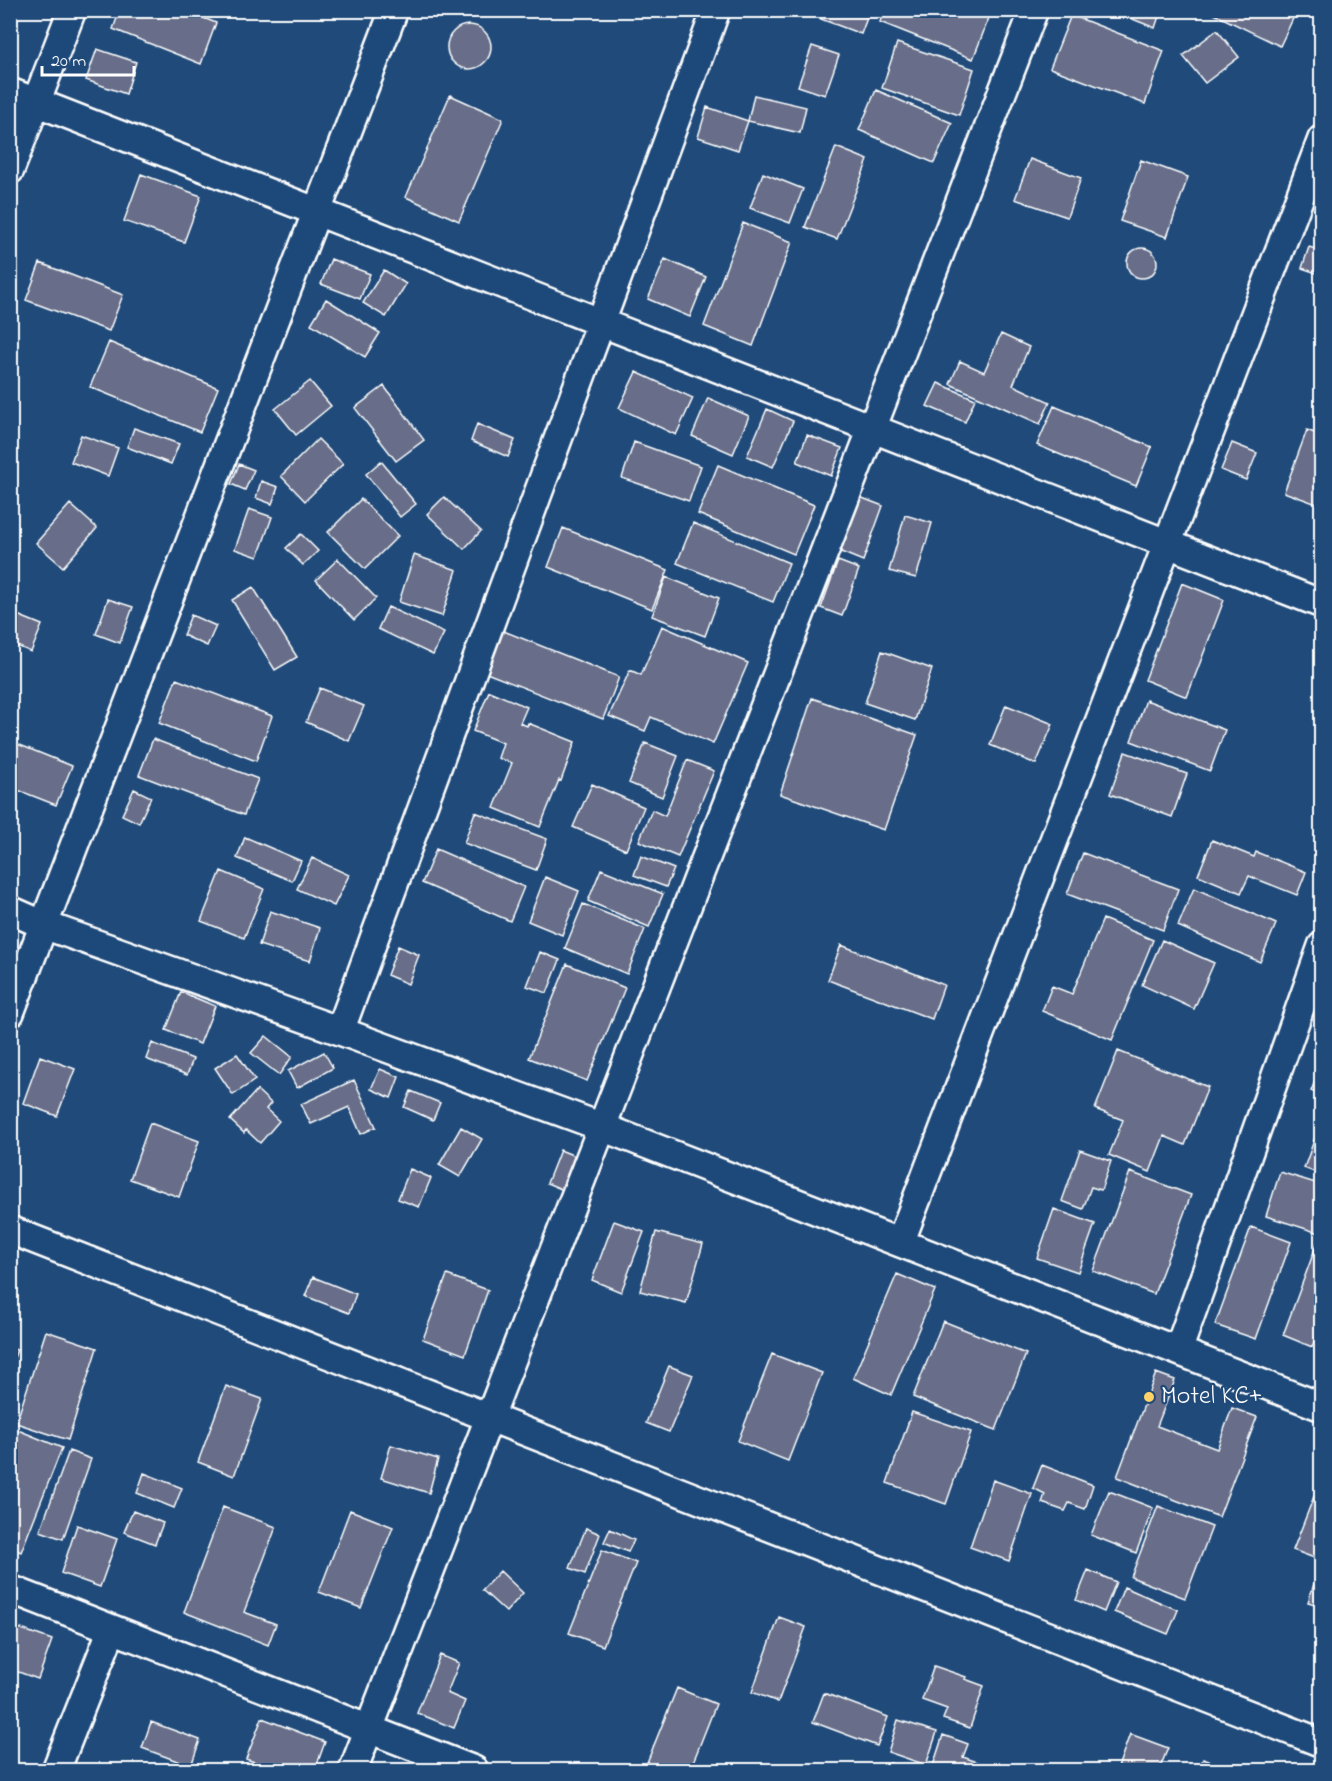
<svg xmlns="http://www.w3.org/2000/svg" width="1332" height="1781" font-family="'Indie Flower',sans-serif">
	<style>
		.building { fill: #676e89; stroke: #fff; stroke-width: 1.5 }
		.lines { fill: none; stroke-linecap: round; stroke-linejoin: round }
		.street-casing { stroke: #fff; stroke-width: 32 }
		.street { stroke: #1f4a7a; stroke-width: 27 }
		.poi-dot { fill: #ffd166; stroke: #1f4a7a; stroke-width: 2 }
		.labels { text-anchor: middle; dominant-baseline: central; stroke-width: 4.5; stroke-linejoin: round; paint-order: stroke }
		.poi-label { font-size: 26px; fill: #fff; stroke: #1f4a7a; text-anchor: start }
	</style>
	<rect width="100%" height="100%" fill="#1f4a7a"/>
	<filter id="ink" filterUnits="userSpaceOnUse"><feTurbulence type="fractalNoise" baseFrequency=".0167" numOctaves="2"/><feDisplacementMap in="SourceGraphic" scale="12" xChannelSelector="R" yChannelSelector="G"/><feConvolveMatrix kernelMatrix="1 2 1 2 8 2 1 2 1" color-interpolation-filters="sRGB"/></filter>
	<g filter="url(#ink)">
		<path class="building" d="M120,10H184L216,23L201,64L113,29Z
			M824,10H870L861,34L821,19Z
			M884,10H992L973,59L880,22Z
			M1110,10H1161L1155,28Z
			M1206,10H1297L1280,46Z
			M1071,15L1164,51L1145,104L1050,68Z
			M447 47a22 22 0 1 1 44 0a22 22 0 1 1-44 0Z
			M1217,30L1239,57L1205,83L1183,56Z
			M897,43L974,69L959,115L882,88Z
			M812,46L839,55L825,95L798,86Z
			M97,49L136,62L126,94L86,80Z
			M876,90L952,123L934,163L859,130Z
			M450,95L503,119L459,221L406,197Z
			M754,95L806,107L800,133L748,121Z
			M707,107L748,121L738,150L698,137Z
			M836,147L868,160L837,239L805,227Z
			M1030,159L1081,178L1067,217L1015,199Z
			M1141,160L1188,177L1167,237L1120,221Z
			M763,173L803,189L790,223L750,208Z
			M141,174L201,196L184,242L124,221Z
			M743,223L792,242L753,346L704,326Z
			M1309,247L1322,251V275L1302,268Z
			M1127 263a15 15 0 1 1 30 0a15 15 0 1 1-30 0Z
			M331,259L370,274L360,299L321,284Z
			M665,259L706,277L690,317L648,299Z
			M40,263L123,295L109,331L26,300Z
			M384,270L406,284L386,317L363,303Z
			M10,294L18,297L10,315Z
			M326,299L380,333L365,357L311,324Z
			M1001,334L1029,347L1013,385L1050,402L1040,424L950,384L960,361L984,372Z
			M109,342L218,388L200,432L90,387Z
			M636,372L693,398L676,435L619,408Z
			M310,381L331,406L296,435L275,409Z
			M938,383L975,399L965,422L927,406Z
			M384,386L424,440L396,461L355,408Z
			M708,398L749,416L733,454L692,436Z
			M1054,406L1152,447L1136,486L1037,445Z
			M767,409L793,421L773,467L747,456Z
			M477,424L515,440L508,457L471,441Z
			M134,428L179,444L171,464L127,447Z
			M1307,430L1322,436V506L1284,492Z
			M81,435L118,448L108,476L71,462Z
			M807,435L842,448L831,476L797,462Z
			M318,439L343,464L305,501L281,476Z
			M634,442L701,466L689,501L622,478Z
			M1232,443L1257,453L1246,480L1221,470Z
			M381,461L416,504L400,517L366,474Z
			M239,464L254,470L245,490L231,484Z
			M718,465L814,505L794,554L698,514Z
			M261,481L278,487L272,504L256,498Z
			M857,496L883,506L863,561L836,550Z
			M444,497L481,531L464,549L427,514Z
			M361,499L398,536L365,569L328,532Z
			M70,504L97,528L63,567L36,543Z
			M249,509L272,517L258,557L235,549Z
			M905,515L932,523L916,578L889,571Z
			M693,523L789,563L773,602L677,563Z
			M563,528L668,570L652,609L548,567Z
			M301,534L318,551L303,565L286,548Z
			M414,555L457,570L442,616L399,602Z
			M338,559L376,598L354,620L316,580Z
			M838,561L859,569L842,616L821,608Z
			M666,577L719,598L705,636L652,616Z
			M1182,583L1224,600L1187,697L1145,680Z
			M253,587L297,657L275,670L232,600Z
			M108,599L133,607L120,643L96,634Z
			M388,607L444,633L433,655L378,629Z
			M10,612L42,625L31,652L10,643Z
			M191,615L216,626L207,646L183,635Z
			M662,626L748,663L713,744L651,717L645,731L609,716L630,670L641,675Z
			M501,630L619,677L603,719L484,672Z
			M882,651L932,669L915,720L865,703Z
			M176,679L272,716L256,761L159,723Z
			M320,688L364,706L349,741L306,722Z
			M489,691L527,707L520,723L527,726L528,723L575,742L561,781L559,780L540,827L494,808L512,763L498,758L503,743L473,731Z
			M812,698L917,735L884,830L780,794Z
			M1146,700L1225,730L1210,771L1131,741Z
			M1006,705L1053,724L1036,764L990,745Z
			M153,739L258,779L244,815L139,775Z
			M10,741L72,766L56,805L10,787Z
			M645,743L678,756L662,797L629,783Z
			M1125,752L1187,774L1172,817L1110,794Z
			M687,760L714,771L678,857L639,841L652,810L665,816Z
			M592,784L644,807L626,850L573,827Z
			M134,789L151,797L139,823L122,815Z
			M475,812L547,839L536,870L464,843Z
			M245,837L301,861L292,881L237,858Z
			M1212,840L1254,857L1256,852L1306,872L1297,895L1249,876L1241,893L1198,875Z
			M436,849L524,887L510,921L422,883Z
			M1083,853L1178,889L1163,930L1067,894Z
			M641,856L674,869L666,887L634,875Z
			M312,858L349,875L334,906L297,889Z
			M601,869L663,894L649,927L588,901Z
			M221,871L264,889L244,938L201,921Z
			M545,877L579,891L562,935L528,921Z
			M1194,888L1276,924L1260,962L1178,926Z
			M583,904L645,929L627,974L565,948Z
			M270,911L320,928L310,961L259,945Z
			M1103,919L1153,940L1112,1040L1042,1011L1052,986L1072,994Z
			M1162,940L1214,963L1194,1009L1142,985Z
			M841,945L944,985L932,1019L828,980Z
			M398,946L419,955L408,984L387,975Z
			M540,952L560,960L547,993L527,986Z
			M567,964L625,988L587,1081L529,1058Z
			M181,992L215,1006L200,1044L166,1030Z
			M266,1036L292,1057L279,1075L251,1053Z
			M152,1043L193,1059L187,1075L146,1059Z
			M1118,1051L1208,1087L1185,1145L1164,1136L1150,1172L1109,1155L1123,1120L1095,1109Z
			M324,1052L333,1068L297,1088L288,1071Z
			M237,1054L255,1080L233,1095L215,1068Z
			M40,1056L75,1069L57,1116L23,1103Z
			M1322,1064V1095L1311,1091Z
			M380,1069L399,1077L391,1098L371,1089Z
			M354,1080L376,1127L361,1134L349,1107L311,1124L301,1104Z
			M257,1090L271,1103L266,1109L279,1121L260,1143L246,1130L244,1133L230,1120Z
			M411,1091L440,1103L433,1120L404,1107Z
			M1321,1121H1322V1175L1304,1168Z
			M150,1123L199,1141L179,1197L130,1179Z
			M461,1127L482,1139L460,1177L439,1165Z
			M560,1150L575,1156L561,1189L547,1183Z
			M1080,1150L1111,1161L1101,1190L1091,1187L1083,1209L1062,1201Z
			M410,1169L431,1178L419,1207L398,1199Z
			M1130,1172L1191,1195L1154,1294L1093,1271Z
			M1280,1172L1322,1185V1234L1266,1216Z
			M1054,1209L1095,1224L1078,1272L1037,1258Z
			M614,1221L644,1232L621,1292L592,1280Z
			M1251,1227L1291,1242L1256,1339L1215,1325Z
			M656,1232L703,1244L686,1303L640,1291Z
			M1318,1241L1322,1242V1322L1312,1347L1283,1335Z
			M897,1274L935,1290L891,1395L853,1378Z
			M447,1275L488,1290L465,1355L423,1339Z
			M313,1277L356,1294L349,1313L305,1296Z
			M943,1321L1026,1354L996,1430L913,1397Z
			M46,1331L97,1348L68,1440L16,1423Z
			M10,1348L17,1350L10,1368Z
			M772,1354L822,1373L788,1461L738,1441Z
			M669,1366L693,1375L669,1432L646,1423Z
			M1156,1373L1175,1380L1157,1426L1217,1449L1232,1408L1257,1417L1219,1517L1117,1477Z
			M226,1386L262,1399L234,1476L198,1462Z
			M912,1412L971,1432L946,1504L887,1483Z
			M13,1428L62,1448L21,1552L10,1547V1433Z
			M391,1445L438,1459L429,1493L381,1478Z
			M69,1451L91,1459L63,1539L40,1531Z
			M1042,1465L1093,1485L1085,1509L1069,1503L1065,1511L1042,1503L1045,1494L1033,1488Z
			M144,1473L182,1488L174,1508L137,1493Z
			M1322,1476V1548L1317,1559L1293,1550Z
			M993,1480L1032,1494L1009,1561L970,1547Z
			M1109,1491L1153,1508L1136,1553L1091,1535Z
			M1158,1506L1212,1527L1185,1598L1131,1577Z
			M223,1507L276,1527L244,1612L276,1624L268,1645L184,1612Z
			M350,1510L393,1527L361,1608L319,1592Z
			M133,1511L163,1523L155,1544L124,1532Z
			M77,1525L117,1539L100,1587L61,1573Z
			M586,1528L600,1534L585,1574L570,1568Z
			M610,1529L634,1540L628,1552L604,1542Z
			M602,1550L636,1563L603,1646L569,1633Z
			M1321,1563H1322V1606L1308,1602Z
			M1088,1570L1116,1582L1104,1612L1076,1600Z
			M500,1571L523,1593L506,1612L482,1590Z
			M1124,1587L1178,1610L1168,1634L1114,1612Z
			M779,1617L806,1627L778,1702L752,1692Z
			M10,1625L52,1640L38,1679L10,1669Z
			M440,1655L459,1663L447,1693L465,1701L454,1728L417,1713Z
			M934,1666L966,1677L965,1679L984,1686L970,1728L943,1719L947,1709L922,1700Z
			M10,1681L15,1683L10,1695Z
			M677,1688L716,1704L690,1770H644Z
			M824,1693L888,1717L877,1746L813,1722Z
			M262,1718L325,1742L315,1770H278L246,1759Z
			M898,1720L937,1732L926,1765L888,1752Z
			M151,1722L200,1740L191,1766L142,1748Z
			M1130,1734L1168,1748L1159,1770H1117Z
			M943,1735L968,1744L963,1757L980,1763L977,1770H936L932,1769Z
			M1203,1759L1232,1769V1770H1199Z
			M890,1763L910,1770H887Z"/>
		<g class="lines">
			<defs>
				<path id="street" d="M10,92L1322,604
					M10,170L72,10
					M10,910L44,925L340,1031L602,1127L1322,1407
					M10,1013L394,10
					M340,1031L716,10
					M10,1230L1322,1743
					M900,1243L1322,139
					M1178,1351L1322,946
					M10,1589L474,1770
					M56,1770L112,1629
					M353,1770L1034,10"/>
			</defs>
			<use href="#street" class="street-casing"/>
			<use href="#street" class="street"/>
		</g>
	</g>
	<circle class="poi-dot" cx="1149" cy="1397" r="6"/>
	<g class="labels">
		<g class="poi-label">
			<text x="1161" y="1397">Motel KC+</text>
		</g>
	</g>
	<rect width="1332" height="1781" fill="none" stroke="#1f4a7a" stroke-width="36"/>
	<rect x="18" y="18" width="1296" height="1745" fill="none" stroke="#fff" stroke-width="2" filter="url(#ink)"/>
	<path d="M42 66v9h92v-9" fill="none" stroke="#ffffff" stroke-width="3"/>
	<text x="51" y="66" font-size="18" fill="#ffffff" stroke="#1f4a7a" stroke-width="4.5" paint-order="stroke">20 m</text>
</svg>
